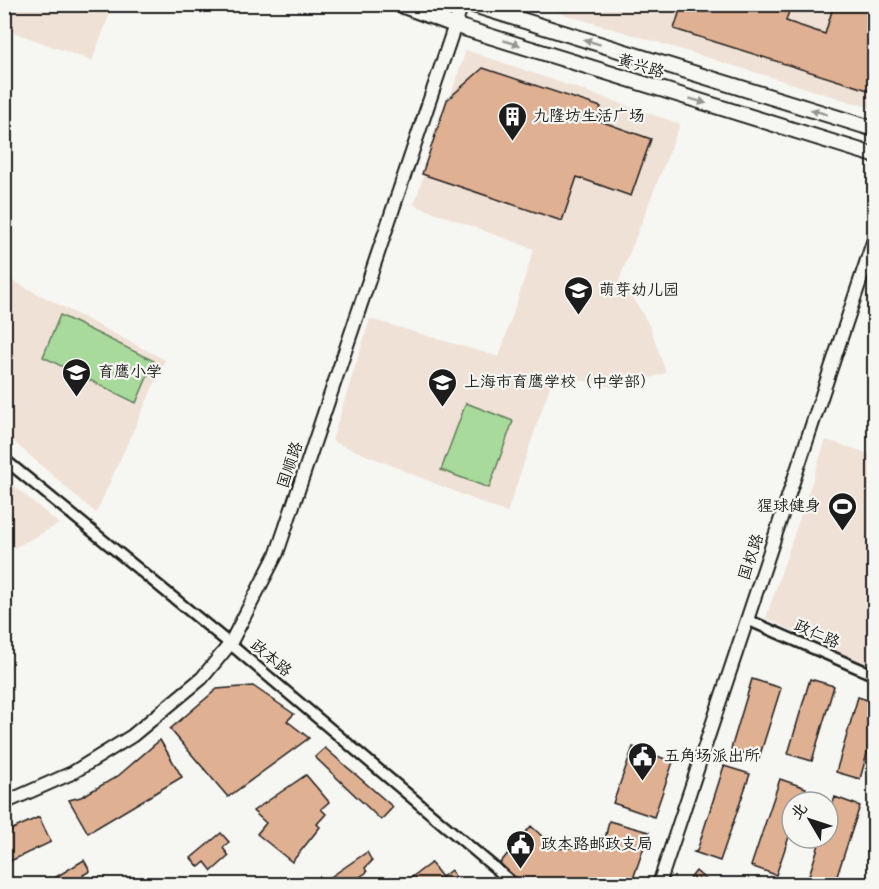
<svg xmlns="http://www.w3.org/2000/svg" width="879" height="889" font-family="Pangolin,'LXGW WenKai TC',sans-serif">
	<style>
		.built { fill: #efe1d5 }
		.green { fill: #a7da9b; stroke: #627b5c; stroke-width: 1.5 }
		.building { fill: #e0b092; stroke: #1c1c1c; stroke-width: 1.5 }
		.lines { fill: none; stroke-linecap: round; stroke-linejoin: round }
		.street-casing { stroke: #1c1c1c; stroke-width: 14 }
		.secondary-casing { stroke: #1c1c1c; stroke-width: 16 }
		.primary-casing { stroke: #1c1c1c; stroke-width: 18 }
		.street { stroke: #f6f6f2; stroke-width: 9 }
		.secondary { stroke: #f6f6f2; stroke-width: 12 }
		.primary { stroke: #f6f6f2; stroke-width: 14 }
		.oneway { fill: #949492 }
		.labels { text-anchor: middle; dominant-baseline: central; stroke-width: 4.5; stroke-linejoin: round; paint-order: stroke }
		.street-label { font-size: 16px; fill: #1c1c1c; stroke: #f6f6f2 }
		.poi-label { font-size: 16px; fill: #1c1c1c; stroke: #f6f6f2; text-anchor: start }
	</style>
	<rect width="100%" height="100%" fill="#f6f6f2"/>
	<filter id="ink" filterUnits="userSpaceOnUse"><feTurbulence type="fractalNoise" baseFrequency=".0167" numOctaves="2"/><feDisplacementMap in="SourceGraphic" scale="12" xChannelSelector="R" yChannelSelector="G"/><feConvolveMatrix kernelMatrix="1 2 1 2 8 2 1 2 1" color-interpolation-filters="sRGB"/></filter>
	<g filter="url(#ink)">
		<path class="built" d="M4,5L5,4L113,5L92,61L5,29Z
			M533,5H874V109L634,35Z
			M466,50L680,124L619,280L637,304L650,327L666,373L616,388L554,374L507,513L332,441L370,319L499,357L534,249L414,205Z
			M11,280L165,360L96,513L5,434L4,293Z
			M826,440L874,455V654L870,667L766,618Z
			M5,478L59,524L5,553Z"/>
		<path class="green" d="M60,315L154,361L136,403L43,357Z
			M466,403L513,421L489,488L441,470Z"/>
		<path class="building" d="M682,4H734L752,10L753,4H791L786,21L825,34L834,4H874V92L674,29Z
			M483,68L601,107L597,120L651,139L631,196L577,177L562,221L422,174L447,100Z
			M752,679L781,688L759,758L731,749Z
			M810,679L834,686L812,761L788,754Z
			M253,686L294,714L287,721L309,738L228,797L170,729L217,689Z
			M858,697L874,702V728L860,779L836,772Z
			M160,740L182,777L88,833L69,800L81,797L118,776Z
			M633,747L673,762L654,817L613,803Z
			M325,748L393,807L381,820L315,757Z
			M724,766L750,774L720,861L694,852L697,851Z
			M306,775L329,802L321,809L326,814L317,824L320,827L292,862L257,834L266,823L253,811Z
			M780,779L806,788L801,802H792V828L776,875L751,866Z
			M835,797L860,806L834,885H806L821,838H828V818Z
			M39,817L51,842L4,864V833Z
			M609,821L649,832L631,885H522L500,863L531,826L556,849L604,844Z
			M221,833L229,842L223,848L229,856L212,871L205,862L199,867L191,858Z
			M367,852L372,861L365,868L367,872L348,885H319Z
			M84,860L90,871L83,875L89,885H61L56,877Z
			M431,863L442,877L451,870L461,885H401Z
			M696,871L712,885H685Z"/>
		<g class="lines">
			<defs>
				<path id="street" d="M4,459L230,644L514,884
					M748,620L874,675"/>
				<path id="secondary" d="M4,803L72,773L132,736L202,678L230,644L277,553L462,4
					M659,884L874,239"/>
				<path id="primary" d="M398,4L457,26L874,155
					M470,4L874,129"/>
			</defs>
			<use href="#street" class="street-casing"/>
			<use href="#secondary" class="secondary-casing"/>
			<use href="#primary" class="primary-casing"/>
			<use href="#street" class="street"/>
			<use href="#secondary" class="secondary"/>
			<use href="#primary" class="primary"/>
		</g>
		<defs><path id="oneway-solid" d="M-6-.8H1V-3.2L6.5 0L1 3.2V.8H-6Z" transform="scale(1.5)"/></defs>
		<g class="oneway">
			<use href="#oneway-solid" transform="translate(592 42) rotate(-163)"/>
			<use href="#oneway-solid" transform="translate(512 43) rotate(17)"/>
			<use href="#oneway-solid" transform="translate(698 101) rotate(17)"/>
			<use href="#oneway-solid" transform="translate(819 112) rotate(-163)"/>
		</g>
	</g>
	<defs>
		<symbol id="building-pin" viewBox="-11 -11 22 30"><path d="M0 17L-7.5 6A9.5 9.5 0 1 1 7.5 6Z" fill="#1c1c1c" stroke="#f6f6f2"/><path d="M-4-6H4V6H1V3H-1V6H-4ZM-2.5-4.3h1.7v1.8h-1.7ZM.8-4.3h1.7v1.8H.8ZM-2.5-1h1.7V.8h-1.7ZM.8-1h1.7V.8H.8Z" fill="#fff"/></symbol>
		<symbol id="school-pin" viewBox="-11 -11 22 30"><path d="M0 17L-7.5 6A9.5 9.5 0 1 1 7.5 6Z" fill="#1c1c1c" stroke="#f6f6f2"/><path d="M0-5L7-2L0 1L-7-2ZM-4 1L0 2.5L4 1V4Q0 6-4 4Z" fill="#fff"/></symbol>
		<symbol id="stadium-pin" viewBox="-11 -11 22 30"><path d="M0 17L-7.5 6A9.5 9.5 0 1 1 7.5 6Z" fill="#1c1c1c" stroke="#f6f6f2"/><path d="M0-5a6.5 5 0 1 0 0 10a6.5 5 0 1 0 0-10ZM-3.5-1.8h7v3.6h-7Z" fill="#fff"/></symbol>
		<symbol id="civic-pin" viewBox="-11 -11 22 30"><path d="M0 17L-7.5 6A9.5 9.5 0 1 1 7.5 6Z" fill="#1c1c1c" stroke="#f6f6f2"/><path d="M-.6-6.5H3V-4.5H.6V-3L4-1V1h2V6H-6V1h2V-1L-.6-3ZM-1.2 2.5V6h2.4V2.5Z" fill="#fff"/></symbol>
	</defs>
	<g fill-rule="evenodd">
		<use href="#building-pin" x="496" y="100" width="33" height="45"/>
		<use href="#school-pin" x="562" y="274" width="33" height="45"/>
		<use href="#school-pin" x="60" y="356" width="33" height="45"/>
		<use href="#school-pin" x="426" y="366" width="33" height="45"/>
		<use href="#stadium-pin" x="826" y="490" width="33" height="45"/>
		<use href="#civic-pin" x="626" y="740" width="33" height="45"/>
		<use href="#civic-pin" x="504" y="828" width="33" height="45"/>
	</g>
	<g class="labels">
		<g class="street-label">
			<text transform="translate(641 66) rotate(17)">黄兴路</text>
			<text transform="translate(290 465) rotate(-71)">国顺路</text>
			<text transform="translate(751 557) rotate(-72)">国权路</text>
			<text transform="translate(817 634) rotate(24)">政仁路</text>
			<text transform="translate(271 658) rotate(40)">政本路</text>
		</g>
		<g class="poi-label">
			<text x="533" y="116">九隆坊生活广场</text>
			<text x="599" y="290">萌芽幼儿园</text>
			<text x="98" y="372">育鹰小学</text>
			<text x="464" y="382">上海市育鹰学校（中学部）</text>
			<text x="821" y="506" text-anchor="end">猩球健身</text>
			<text x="664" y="756">五角场派出所</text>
			<text x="541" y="844">政本路邮政支局</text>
		</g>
	</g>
	<rect width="879" height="889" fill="none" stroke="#f6f6f2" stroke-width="24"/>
	<rect x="12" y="12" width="855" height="865" fill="none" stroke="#1c1c1c" stroke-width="2" filter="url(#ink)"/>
	<g transform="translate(810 820) rotate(309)"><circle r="28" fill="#f6f6f2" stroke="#9f9f9c" stroke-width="1.5"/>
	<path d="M0-4.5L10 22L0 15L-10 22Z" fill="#1c1c1c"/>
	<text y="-9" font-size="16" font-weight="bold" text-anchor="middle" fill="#1c1c1c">北</text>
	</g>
</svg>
